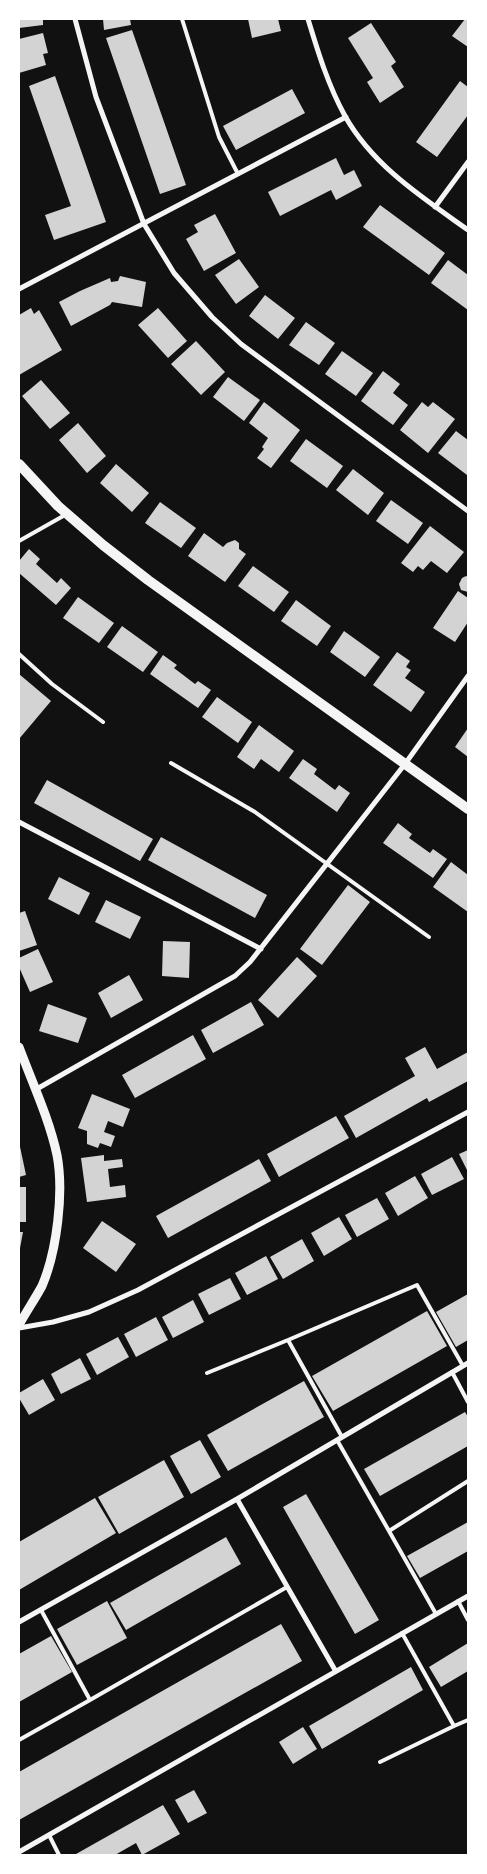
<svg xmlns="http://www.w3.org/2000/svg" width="487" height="1874" font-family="Jost,sans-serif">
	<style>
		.building { fill: #d3d3d3 }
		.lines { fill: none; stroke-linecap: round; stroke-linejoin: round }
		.service { stroke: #f5f5f5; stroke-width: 4 }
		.minor { stroke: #f5f5f5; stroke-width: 5 }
		.tertiary { stroke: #f5f5f5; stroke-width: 9 }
		.secondary { stroke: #f5f5f5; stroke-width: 10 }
	</style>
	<rect width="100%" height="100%" fill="#111"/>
	<path class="building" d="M19,19H43V25L19,28Z
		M103,19H130L131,25L104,30Z
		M248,19H278L281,31L252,38Z
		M465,19H468V47L452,36Z
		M371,23L396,62L391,66L404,87L380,103L367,82L373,78L348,38Z
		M132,30L186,185L160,194L106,38Z
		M43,33L48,53L43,54L46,65L19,73V39Z
		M55,76L106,222L54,240L45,215L71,206L29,86Z
		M460,81L468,87V115L437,157L416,142Z
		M292,89L305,113L236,150L223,126Z
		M336,158L344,175L354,170L362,186L336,200L331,190L280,216L268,192Z
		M380,205L445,253L429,275L363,227Z
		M215,214L236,253L204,271L186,239L198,232L194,225Z
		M239,259L259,287L236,304L215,275Z
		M448,260L468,275V310L431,283Z
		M120,276L146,282L142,307L112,302L110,305L71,326L59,302L80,291L110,278L111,282L118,281Z
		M265,295L295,318L278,339L249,316Z
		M31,308L34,314L39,310L62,350L19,375V315Z
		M158,308L187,341L168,358L138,325Z
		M306,322L335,343L319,365L289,345Z
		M196,341L225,372L201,395L171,364Z
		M342,351L373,373L356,396L325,374Z
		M383,371L400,384L393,393L408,405L393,425L361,401Z
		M228,377L260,400L244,421L213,397Z
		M41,380L70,413L50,429L22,396Z
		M264,402L300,430L271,468L257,458L264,449L262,447L268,438L249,423Z
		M422,402L428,407L433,402L455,419L428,453L400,430Z
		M78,423L106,456L87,473L59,440Z
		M456,431L468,440V473L467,475L438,453Z
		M306,439L343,466L327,488L290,461Z
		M116,464L149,493L132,512L100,483Z
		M353,469L384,493L368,515L336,490Z
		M391,500L423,523L408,544L376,521Z
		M160,502L196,528L181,548L145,523Z
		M430,526L464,552L447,573L431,561L423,570L418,566L413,572L401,563Z
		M204,533L223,547L227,543L235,540L239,543V549L246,554L225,582L188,556Z
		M29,549L40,559L36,564L57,583L61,578L71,588L56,605L19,573V561Z
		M253,566L289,592L274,612L238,586Z
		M466,576L468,577V592L461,590L459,584L462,578Z
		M458,591L468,598V622L455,642L433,628Z
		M78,597L114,623L99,643L63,618Z
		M296,600L331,626L317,646L281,621Z
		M122,626L158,652L143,672L107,647Z
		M344,631L380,657L365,677L330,652Z
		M397,652L410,661L406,667L411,670L405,678L425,692L411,712L373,685Z
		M163,655L177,665L174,668L195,684L198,681L211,690L198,708L150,674Z
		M19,674L51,701L19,739Z
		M217,697L252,722L238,743L202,717Z
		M259,725L294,751L279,772L261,759L254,769L237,757Z
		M468,728V757L455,747Z
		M303,759L317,769L314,774L335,790L339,785L350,793L337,812L289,778Z
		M47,780L153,839L140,861L34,803Z
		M398,823L412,834L409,838L430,853L433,849L447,859L433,878L383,843Z
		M161,837L267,895L255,918L148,860Z
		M451,862L468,875V912L433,887Z
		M59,877L90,893L79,915L48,899Z
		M348,885L370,902L322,965L300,949Z
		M106,900L141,917L130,939L95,922Z
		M25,911L37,945L19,951V913Z
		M163,941L190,942L189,978L162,976Z
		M38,949L53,982L30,992L19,967V958Z
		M297,957L317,976L278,1018L258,1000Z
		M129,975L143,1000L111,1018L98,993Z
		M251,1002L264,1025L213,1053L201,1030Z
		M48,1004L87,1018L78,1043L39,1031Z
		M193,1035L206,1059L135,1098L122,1075Z
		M425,1047L437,1069L468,1052V1081L429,1102L427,1098L356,1138L344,1116L415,1076L405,1058Z
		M92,1094L130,1109L123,1127L108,1121L104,1132L115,1136L111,1147L100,1143L98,1148L87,1144V1131L78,1128Z
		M336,1116L349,1138L279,1177L267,1154Z
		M19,1142L26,1175L19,1177Z
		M468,1150V1172L459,1154Z
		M104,1155V1161L122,1159L123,1167L108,1169L110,1187L125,1185L126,1197L87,1202L81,1158Z
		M452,1157L464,1179L432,1195L421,1174Z
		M259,1159L271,1181L168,1238L156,1216Z
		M415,1176L428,1198L398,1216L385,1193Z
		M19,1187H26V1222H19Z
		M377,1198L389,1219L357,1237L345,1215Z
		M339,1217L352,1239L324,1256L311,1233Z
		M102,1221L136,1244L116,1272L83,1248Z
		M19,1232H23L20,1248H19Z
		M302,1239L314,1261L283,1279L270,1257Z
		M266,1256L278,1279L247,1295L235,1273Z
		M230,1278L241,1299L209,1315L198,1294Z
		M468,1294V1340L456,1347L436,1312Z
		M193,1300L204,1322L173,1338L162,1317Z
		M427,1311L447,1346L333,1411L312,1376Z
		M156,1317L168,1340L136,1357L124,1334Z
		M118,1337L129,1357L97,1375L86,1354Z
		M80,1358L91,1379L61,1394L51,1374Z
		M43,1379L55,1400L29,1415L19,1398V1393Z
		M304,1381L324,1417L228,1471L207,1435Z
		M465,1412L468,1417V1446L380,1496L364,1469Z
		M200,1440L221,1477L191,1494L170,1456Z
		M164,1460L184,1497L119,1534L98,1497Z
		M306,1494L379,1620L355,1634L283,1507Z
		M95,1498L116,1533L19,1590V1542Z
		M468,1522V1551L420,1578L407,1556Z
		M226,1537L241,1564L126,1630L110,1603Z
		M107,1601L127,1638L77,1665L57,1629Z
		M281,1624L302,1661L19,1820V1772Z
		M51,1636L72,1672L19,1702V1654Z
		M468,1643V1671L441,1687L429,1667Z
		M411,1667L423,1690L322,1749L309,1726Z
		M303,1727L317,1749L293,1764L279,1742Z
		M194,1790L207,1813L188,1823L175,1800Z
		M163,1805L180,1834L142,1855L136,1843L115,1855H77L76,1854Z"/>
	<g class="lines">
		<path class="service" d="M182,19L219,137L238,174
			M19,541L65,515
			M19,654L52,684L103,722
			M171,763L255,812L429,937
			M288,1340L417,1285L463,1366
			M452,1372L468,1402
			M207,1373L288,1340L342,1437
			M337,1440L389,1531L468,1481
			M389,1531L436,1614
			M458,1601L468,1620
			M402,1633L454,1726L468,1720
			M90,1700L287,1587
			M19,1740L90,1700L41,1610
			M380,1762L454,1726
			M49,1835L59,1855"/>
		<path class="minor" d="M75,19L96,97L144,224L174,273L212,317L241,344L468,511
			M308,19C318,52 328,85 345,116C373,166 423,198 468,230
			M435,207L468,162
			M19,289L346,117
			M19,822L261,949
			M35,1090L235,976L250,962L405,764L468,676
			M19,1328L53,1322L89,1312L138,1290L468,1112
			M237,1499L335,1670
			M19,1622L237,1499L468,1363
			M19,1852L468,1596"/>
		<path class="tertiary" d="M19,1047C32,1082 49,1118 57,1155C64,1192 57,1251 42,1286C35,1299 26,1312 19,1325"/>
		<path class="secondary" d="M19,464L58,506L103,545L148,580L468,809"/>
	</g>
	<rect width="487" height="1874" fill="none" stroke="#ffffff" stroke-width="40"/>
</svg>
